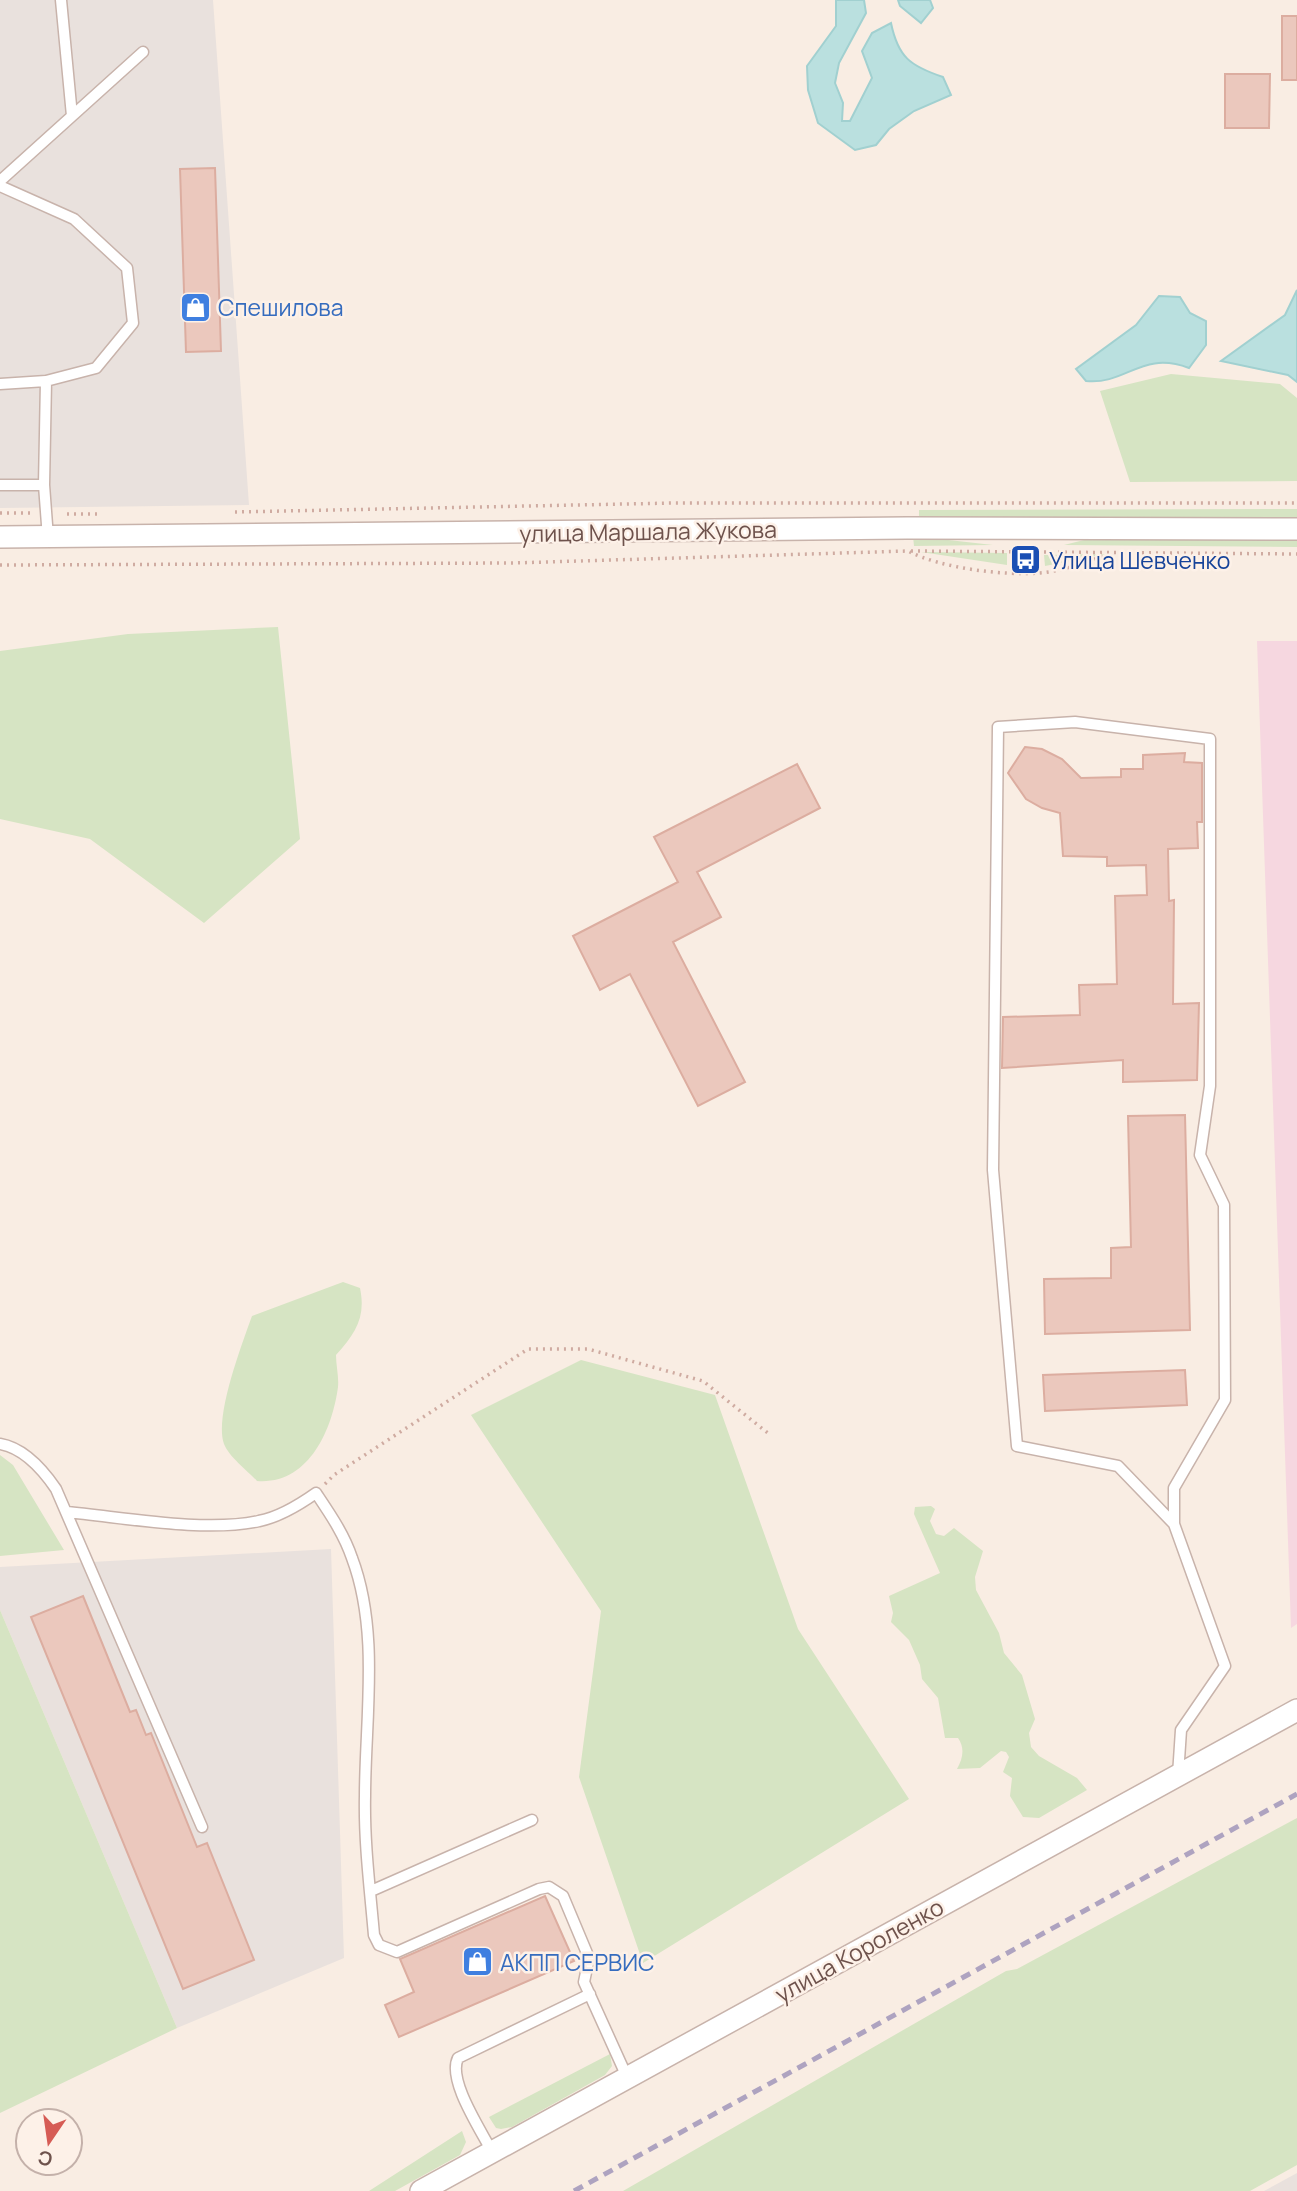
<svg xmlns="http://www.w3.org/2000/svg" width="1297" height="2191" font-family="Manrope,sans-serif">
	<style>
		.industrial { fill: #e9e1dd }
		.medical { fill: #f6d7e0 }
		.green { fill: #d6e4c3 }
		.water { fill: #bae0df; stroke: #a1d0d0; stroke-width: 2 }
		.building { fill: #ebc8bd; stroke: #dcada0; stroke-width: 2 }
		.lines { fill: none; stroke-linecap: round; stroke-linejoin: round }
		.service-casing { stroke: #c8b3ab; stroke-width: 13 }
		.minor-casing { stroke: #c8b3ab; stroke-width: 24 }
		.path { stroke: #cfaba1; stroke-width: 3.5; stroke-dasharray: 2 5; stroke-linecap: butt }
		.service { stroke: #fff; stroke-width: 10 }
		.minor { stroke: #fff; stroke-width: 21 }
		.rail { stroke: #aea3c0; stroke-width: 5; stroke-dasharray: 10 7; stroke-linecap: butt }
		.labels { text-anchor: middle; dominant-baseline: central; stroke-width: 5; stroke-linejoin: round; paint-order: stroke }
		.shop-label { font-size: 23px; fill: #366cbe; stroke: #fdf1e8; text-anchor: start }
		.street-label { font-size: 23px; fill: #6e524c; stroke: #fdf1e8 }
		.transit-label { font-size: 23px; fill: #164399; stroke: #fdf1e8; text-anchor: start }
	</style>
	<rect width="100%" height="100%" fill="#f9ede3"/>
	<path class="industrial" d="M0,0H213L249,505L0,508Z
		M331,1549L344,1958L177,2028L0,1610V1567Z
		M1297,2173V2191H1264Z"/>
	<path class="medical" d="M1257,641H1297V1624L1291,1628Z"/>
	<path class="green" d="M1171,374L1280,384L1297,398V481L1130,482L1100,391Z
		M1297,509V518H919V510Z
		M913,536L993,545L914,546Z
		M1088,539L1297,540V547L1064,545Z
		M921,552L1007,553V565Z
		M1106,554L1045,566L1044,555Z
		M278,627L300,839L204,923L90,839L0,819V651L128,634Z
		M343,1282L360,1288C366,1317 356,1333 336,1355C336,1365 339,1377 338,1387C332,1431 308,1485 257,1481C248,1471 229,1457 224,1444C214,1417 242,1344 252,1316Z
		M581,1360L715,1395L798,1629L909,1799L643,1963L579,1777L601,1611L471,1415Z
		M0,1455L13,1465L64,1550L0,1556Z
		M931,1506L935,1509L930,1521L936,1534L944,1536L954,1528L983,1551L975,1577L976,1590L999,1633L1004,1653L1022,1675L1035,1719L1029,1733L1031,1747L1039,1756L1077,1778L1087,1790L1039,1818L1023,1817L1010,1796L1012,1778L1003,1772L1009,1757L1006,1752L1001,1751L980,1768L957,1769C963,1758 965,1748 958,1738H945L938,1698L922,1679L920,1665L909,1640L891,1622L893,1613L889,1596L940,1573L914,1514L915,1507Z
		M0,1610L177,2028L0,2113Z
		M1297,1818V2165L1250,2191H623L1006,1971L1017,1969Z
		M610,2054L612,2066L605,2075L512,2127L501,2129L496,2128L489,2117Z
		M462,2131L466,2142L460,2155L395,2191H369Z"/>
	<path class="water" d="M836,0H864L866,13L839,63L835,83L843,103L842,121H850L872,78L862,51L872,33L891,23C898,57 910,66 943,77L951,95L914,111L889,129L876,145L855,150L818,123L808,90L807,66L836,26Z
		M898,0H930L933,8L921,23L900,6Z
		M1297,290V382L1288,375L1221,361L1285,315Z
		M1159,296L1180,297L1190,313L1206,321V345L1189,368C1141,350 1127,385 1086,381L1076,369L1136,325Z"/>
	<path class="building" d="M1282,16H1297V80H1282Z
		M1225,74H1270L1269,128H1225Z
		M215,168L221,351L186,352L180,169Z
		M1025,747L1042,749L1062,759L1081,778L1121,777V769H1143V755L1185,753L1184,762L1202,763V822H1197L1198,848L1168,849L1169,901L1174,900L1173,1004L1199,1003L1197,1080L1123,1082V1060L1002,1068L1003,1017L1080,1015L1079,985L1117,984L1115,896L1147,895L1146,865L1107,866V857L1063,856L1060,813L1042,808L1026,799L1008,773Z
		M797,764L820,808L697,872L721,917L673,942L745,1082L698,1106L630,974L600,990L573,936L678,882L654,837Z
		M1185,1115L1190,1330L1045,1334L1044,1279L1111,1278V1248L1131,1247L1128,1116Z
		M1185,1370L1187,1405L1045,1411L1043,1375Z
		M83,1596L130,1712L136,1710L146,1735L151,1733L197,1847L207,1843L254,1960L183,1989L31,1617Z
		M545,1896L574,1961L399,2037L385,2005L414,1992L400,1959Z"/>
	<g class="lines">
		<defs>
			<path id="service" d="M61,0L72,116
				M0,181L143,52
				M0,186L74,219L127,268L133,323L96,368L46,381L0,384
				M46,381L44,485L48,538
				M0,485H44
				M0,1444C24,1448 43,1470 56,1489L202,1827
				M66,1512C122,1517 205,1533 259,1521C280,1517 299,1505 316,1493C330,1514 344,1534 352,1558C380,1632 365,1720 365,1796C364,1842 370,1889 374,1935L379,1945L397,1952L539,1889L549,1887L563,1896L589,1958L584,1982L627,2077
				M1174,1524L1118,1466L1017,1446L993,1170L998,727L1075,722L1210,739V1086L1200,1155L1224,1205L1225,1400L1174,1488V1524L1225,1666L1181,1730L1178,1775
				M371,1891L532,1820
				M492,2152C481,2130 447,2080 458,2058L590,1994"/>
			<path id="minor" d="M0,537L907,528L1297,529
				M421,2191L1297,1710"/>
		</defs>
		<use href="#service" class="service-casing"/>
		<use href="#minor" class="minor-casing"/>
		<path class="path" d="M235,512L674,503H1297
			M0,513H31
			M67,514H102
			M911,551L1297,554
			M0,565L513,563L908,551C940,568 1004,576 1040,573C1065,571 1090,560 1113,553
			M325,1484L334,1475L528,1349H588L703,1381L769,1434"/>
		<use href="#service" class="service"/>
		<use href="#minor" class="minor"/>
		<path class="rail" d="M574,2191L1297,1794"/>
	</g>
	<defs>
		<symbol id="shop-square" viewBox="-11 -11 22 22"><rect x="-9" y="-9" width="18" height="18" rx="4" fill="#3f7fe0" stroke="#fdf1e8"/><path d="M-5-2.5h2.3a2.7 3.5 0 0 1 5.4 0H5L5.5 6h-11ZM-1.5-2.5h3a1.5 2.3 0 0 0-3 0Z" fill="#fff"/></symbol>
		<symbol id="bus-square" viewBox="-11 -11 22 22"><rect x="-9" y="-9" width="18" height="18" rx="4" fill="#1a4fb4" stroke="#fdf1e8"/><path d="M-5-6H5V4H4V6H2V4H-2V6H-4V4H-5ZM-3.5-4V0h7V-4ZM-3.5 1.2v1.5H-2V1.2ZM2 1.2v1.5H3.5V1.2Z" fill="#fff"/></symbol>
	</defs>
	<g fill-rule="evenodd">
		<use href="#shop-square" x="178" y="290" width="35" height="35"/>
		<use href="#bus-square" x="1008" y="542" width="35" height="35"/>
		<use href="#shop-square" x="460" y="1944" width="35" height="35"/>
	</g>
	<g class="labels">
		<g class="shop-label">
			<text x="218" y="307">Спешилова</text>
			<text x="500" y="1962">АКПП СЕРВИС</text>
		</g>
		<g class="street-label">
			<text transform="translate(648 531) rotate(-1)">улица Маршала Жукова</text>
			<text transform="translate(859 1950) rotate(-29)">улица Короленко</text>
		</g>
		<g class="transit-label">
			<text x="1049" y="560">Улица Шевченко</text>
		</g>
	</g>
	<g transform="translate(49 2142) rotate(193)"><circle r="33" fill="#fdf1e8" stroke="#c4b1aa" stroke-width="2"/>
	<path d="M0-5L12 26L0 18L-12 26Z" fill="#d65c55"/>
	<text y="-10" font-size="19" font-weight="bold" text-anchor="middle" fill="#6e524c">С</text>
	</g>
</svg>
